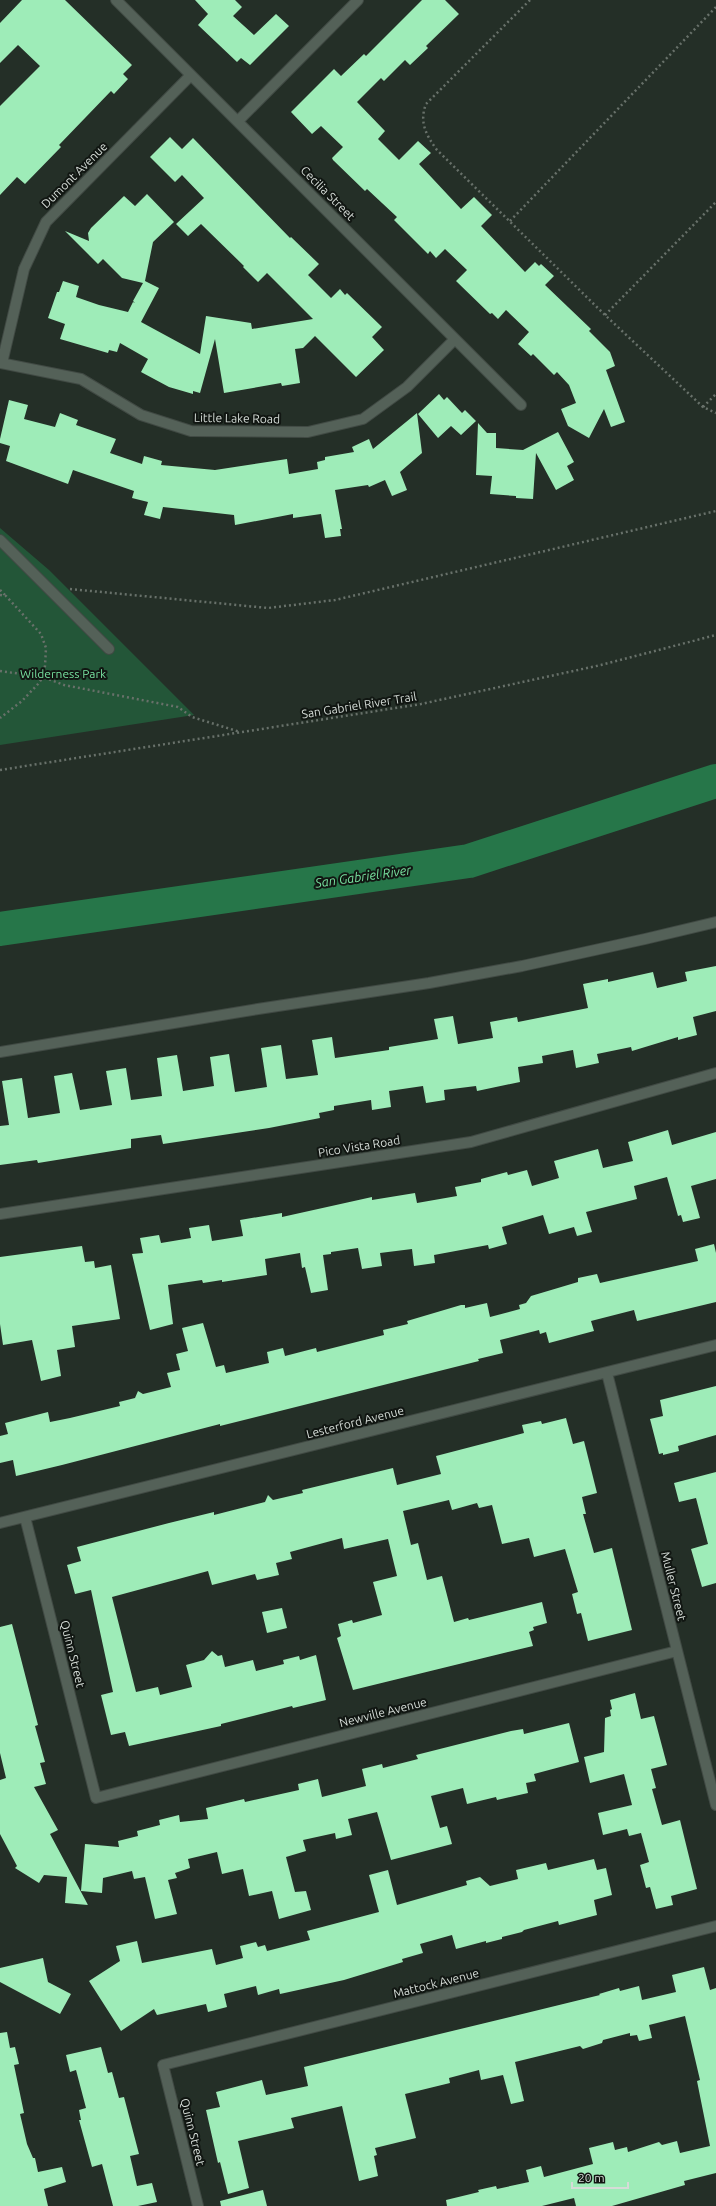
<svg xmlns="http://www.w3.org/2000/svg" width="716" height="2206" font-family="Ubuntu,sans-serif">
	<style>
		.green { fill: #235638 }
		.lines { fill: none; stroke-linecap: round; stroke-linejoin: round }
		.river { stroke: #267649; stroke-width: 34 }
		.building { fill: #9eecb8 }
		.service-casing { stroke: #414a44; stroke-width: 12 }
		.minor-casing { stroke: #414a44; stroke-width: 12 }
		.path { stroke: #68716a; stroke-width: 2.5; stroke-dasharray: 2 3; stroke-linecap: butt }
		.service { stroke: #546158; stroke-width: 10 }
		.minor { stroke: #546158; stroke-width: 10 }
		.labels { text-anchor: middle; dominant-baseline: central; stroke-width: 4; stroke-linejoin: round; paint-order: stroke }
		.street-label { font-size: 12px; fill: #d5dcd7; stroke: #111612 }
		.park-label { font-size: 12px; fill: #77e09f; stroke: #111612 }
		.water-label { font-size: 13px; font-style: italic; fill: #78e09f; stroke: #111612 }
	</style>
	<rect width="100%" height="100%" fill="#242f27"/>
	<path class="green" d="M0,528L49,570L194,715L0,745Z"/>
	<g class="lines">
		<path class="river" d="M0,929L469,861L716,781"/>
	</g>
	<path class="building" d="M22,0H65L132,65L123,74L128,79L114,94L111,91L59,145L61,147L25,184L17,177L0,195V106L40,66L18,45L0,63V23Z
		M195,0H235L242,7L233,16L254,35L276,14L289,26L250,65L241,58L237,62L198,25L208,14Z
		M422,0H445L459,14L426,46L428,48L410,65L405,60L384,81L381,78L357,102L385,131L378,139L399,160L418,141L431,153L419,164L461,209L474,197L492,215L481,226L525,272L535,262L539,266L541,264L554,276L545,285L591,329L589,331L610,352L615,366L606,370L625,422L611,427L604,409L589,438L568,426L561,409L576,403L569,385L557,372L554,375L533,354L531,356L518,344L529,332L506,310L498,319L492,313L490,314L456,281L467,270L445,249L436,258L430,251L428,254L394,220L397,217L367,189L365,191L333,160L332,158L343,147L321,126L312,134L291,112L334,69L341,76L364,54L366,56Z
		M170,137L182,149L193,138L290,238L291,237L319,264L308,275L331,298L340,289L345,295L347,293L382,327L372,337L384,350L356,377L315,336L303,348L295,349L300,383L282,386L281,383L224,393L215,339L200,393L193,391V394L169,387L141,372L148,359L120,343L117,352L109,350L108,353L60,339L65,324L48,318L57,292H59L63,281L79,286L76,297L99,305L128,312L133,302L135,303L133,301L143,283L122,278L103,259L98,264L65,231L89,241L88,233L91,228L124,196L135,206L147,194L174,222L153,242L145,281L159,288L141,322L200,354L206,316L251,323L252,329L313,319L267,273L258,282L243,267L244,266L201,224L188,236L176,224L204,198L182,175L175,182L150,157Z
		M439,394L444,400L447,397L462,413L465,410L476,421L461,435L451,426L438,438L418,414Z
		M9,400L28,405L24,419L55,427L60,413L78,420L76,425L116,439L110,453L142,464L144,456L162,461L161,465L215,470L287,459L289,474L318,469L317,462L325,460V457L354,452L352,447L369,439L373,449L417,413L422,453L400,472L407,490L392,496L385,480L369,487L368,485L335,490L342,529H340L341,536L325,538L321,514L293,518V514L235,525L234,515L163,507L160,519L144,515L148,502L132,498L134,491L73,470L68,484L6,461L10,446L0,443V439Z
		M478,423L487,433H496V448L523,450L558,432L574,462L567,466L574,480L556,490L536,453L533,499L516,498V496L490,494L492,476L476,475Z
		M716,966V1011L693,1017L697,1035L678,1040V1037L632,1051L631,1047L597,1054L599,1063L576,1068L573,1050L542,1056L543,1063L518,1067L520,1082L477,1091L476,1086L444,1090L445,1100L426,1103L423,1086L389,1091L391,1107L372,1110L371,1100L334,1106V1110L319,1113L320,1118L269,1128L163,1144L161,1135L131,1139V1148L38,1163L37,1160L0,1165V1126L9,1125L2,1081L22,1078L28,1118L60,1113L54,1076L72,1073L80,1110L112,1105L106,1071L126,1068L131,1100L162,1096L157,1058L177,1055L183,1091L214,1086L210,1057L229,1054L235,1092L267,1087L261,1048L281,1045L286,1079L318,1075L312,1040L332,1037L335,1058L389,1050V1047L438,1039L434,1019L453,1016L458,1044L493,1038L490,1022L517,1017L518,1022L588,1008L583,984L608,979V982L653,972L657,988L687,981L685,972Z
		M668,1130L672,1145L716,1132V1179L691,1186L700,1218L683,1222L681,1215L678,1216L667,1177L634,1186L637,1199L586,1212L592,1232L577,1236L574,1227L549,1234L543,1215L502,1227L507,1244L489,1249L488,1245L434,1255L435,1263L414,1266L412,1249L380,1253L382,1266L362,1269L358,1248L331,1252V1254L323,1255L328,1290L311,1293L305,1267L302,1268L300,1253L265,1259L267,1275L222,1282V1280L203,1283L202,1280L168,1285L173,1324L150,1330L132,1254L143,1253L140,1238L159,1235L161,1243L191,1238L189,1228L209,1225L212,1241L243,1236L240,1220L282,1213V1217L372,1197V1200L415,1193L417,1203L457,1196L455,1187L481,1182V1179L507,1172L508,1175L527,1170L532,1186L559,1178L554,1161L598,1149L603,1168L633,1161L628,1142Z
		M714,1244L716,1253V1302L637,1321L634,1310L591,1321L594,1331L549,1343L546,1332L540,1334L539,1330L500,1340L503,1353L478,1359L479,1361L220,1426V1424L62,1465L16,1476L13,1460L0,1463V1436L8,1434L5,1423L48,1412L50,1422L70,1418L120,1406L119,1402L135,1398L138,1391L143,1394L171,1387L167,1373L180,1370L176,1354L188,1351L182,1328L203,1323L216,1367L224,1365L226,1373L269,1363L267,1352L283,1348L285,1356L316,1348L317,1352L384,1335L383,1330L408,1324L407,1321L461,1305H465V1308L487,1303L490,1317L520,1309L519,1305L526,1303L531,1296L578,1282V1278L597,1274L600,1283L698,1261L695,1249Z
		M82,1246L85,1262L94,1261L95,1268L111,1265L120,1319L72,1326L75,1347L57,1350L61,1376L41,1381L32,1340L3,1345L0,1324V1257Z
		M716,1386V1435L678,1446L679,1451L663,1455V1453L659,1454L650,1419L663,1416L660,1400Z
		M566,1418L573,1444L584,1441L597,1493L582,1497L586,1514H583L594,1553L612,1548L632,1630L588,1641L581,1613L577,1614L572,1594L578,1592L565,1549L534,1557L529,1538L502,1544L492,1505L479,1508L477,1503L452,1510L449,1500L403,1511L411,1545L418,1543L427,1580L442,1576L454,1622L468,1618L469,1620L542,1602L547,1623L533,1627L534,1630L529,1632L533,1646L353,1690L337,1638L341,1636L338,1624L352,1620L353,1623L382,1615L373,1582L397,1576L388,1539L344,1549L342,1538L290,1552L292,1559L276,1563L279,1575L257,1580L255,1574L212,1585L208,1571L112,1597L136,1692L158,1687L160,1695L192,1687L186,1665L204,1660L212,1651L218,1656L222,1655L225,1667L253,1660L256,1671L284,1664L283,1660L299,1656L300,1660L316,1655L326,1700L293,1708L292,1706L221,1724V1726L129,1746L125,1732L111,1735L101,1695L113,1692L91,1590L75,1594L67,1565L81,1561L77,1547L169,1523L214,1512V1515L265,1502L268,1495L273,1500L303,1493L302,1490L393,1468L397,1485L441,1474L436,1456L524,1433L522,1425L541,1421L542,1424Z
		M716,1472V1583L702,1587L691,1549L708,1544L696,1498L679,1502L674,1483Z
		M282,1608L287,1628L267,1633L262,1612Z
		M12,1624L38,1725L35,1726L45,1762L40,1763L46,1784L34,1787L58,1830L50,1834L88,1905L65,1903L67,1877L44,1875L39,1883L15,1868L17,1866L0,1834V1780L6,1778L0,1753V1627Z
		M635,1693L641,1719L654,1716L667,1765L651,1769L656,1788L652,1789L662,1825L680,1820L697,1889L671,1896L673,1905L656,1909L650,1887L646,1888L640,1865L649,1862L641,1833L629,1836L627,1829L603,1835L598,1813L632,1805L624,1774L590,1783L584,1757L604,1752L605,1718L611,1716L610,1710L612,1709L610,1700Z
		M569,1723L579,1762L534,1774L536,1781L526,1783L528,1793L497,1800L496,1797L467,1804L463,1788L431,1796L440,1828L447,1826L452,1844L391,1860L377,1812L348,1819L352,1835L336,1839L335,1833L303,1840L306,1851L286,1857L295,1892L306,1891L311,1910L279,1919L272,1891L249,1896L243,1869L222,1874L217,1852L188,1859L190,1868L175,1873L177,1878L168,1880L177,1914L155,1919L145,1877L134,1879L132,1871L103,1878L102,1893L81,1891L85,1844L119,1847L118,1841L138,1836L137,1831L160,1825L159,1820L179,1815L180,1822L208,1819L206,1808L244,1799L245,1802L299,1790L298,1784L318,1779L322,1797L366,1786L362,1769L382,1764L383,1768L418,1759L416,1755L511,1731L523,1729L524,1734Z
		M594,1859L597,1870L606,1868L612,1895L594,1900L597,1915L559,1925L558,1921L524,1930L522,1932L502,1937V1939L486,1943V1941L456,1949L452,1935L420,1944L423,1953L402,1959L403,1962L344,1980L280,1994L279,1989L258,1995L256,1986L224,1994L227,2007L208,2012L206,2004L157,2015L154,2009L121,2031L89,1981L120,1961L116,1946L137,1941L142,1963L212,1949L216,1965L243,1958L240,1946L256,1942L258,1947L265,1945L267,1951L310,1940L307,1931L379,1912L369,1875L388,1870L397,1905L467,1885L466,1881L480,1877L490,1886L518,1879L516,1870L546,1863L548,1870Z
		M43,1958L48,1982L71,1994L60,2014L0,1982V1968Z
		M704,1967L710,1990L716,1988V2173L684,2181L685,2185L612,2206H576L574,2198L542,2206H447L446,2200L479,2192L478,2190L496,2186L497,2189L529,2182L526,2170L541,2166L544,2177L593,2164L589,2148L613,2142L615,2150L627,2147L628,2152L659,2142L662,2145L677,2141L680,2153L710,2146L697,2081L700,2080L685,2016L649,2025L652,2038L639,2041L637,2035L630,2036V2033L603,2040L602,2043L583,2049L580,2046L515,2062L524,2101L511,2104L503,2075L481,2080L479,2070L449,2078L450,2083L405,2094L416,2138L375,2148L377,2155L374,2156L378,2176L359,2181L342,2106L291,2118L294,2128L238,2141L249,2188L228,2194L220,2162L218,2163L206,2110L220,2107L216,2092L262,2080L266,2095L308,2086L304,2067L600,1995L599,1994L619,1988L620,1991L639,1986L642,2000L676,1992L672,1975Z
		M7,2032L10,2048L15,2047L19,2064L14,2065L24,2113L20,2114L27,2144L33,2158H35L38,2172L62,2167L66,2182L44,2189L48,2206H0V2033Z
		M101,2047L108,2073L112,2072L119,2098L124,2097L139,2154L130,2156L137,2186L152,2183L157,2202L138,2206H113L102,2164L92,2167L79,2120H81L79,2110L86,2108L76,2070L70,2072L66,2055Z
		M263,2190L267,2206H221L220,2201Z"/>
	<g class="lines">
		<defs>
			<path id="service" d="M0,540L109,649
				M0,1052L258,1009L429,983L522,966L645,939L716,922"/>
			<path id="minor" d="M116,0L521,405
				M238,121L358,0
				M0,363L81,379L141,415L191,431L308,432L363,419L407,387L455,339
				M2,363L24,269L46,222L191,75
				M0,1214L471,1142L716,1073
				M607,1373L716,1805
				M25,1517L96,1798L677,1651
				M0,1523L716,1345
				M198,2206L163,2065L716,1926"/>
		</defs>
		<use href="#service" class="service-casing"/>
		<use href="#minor" class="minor-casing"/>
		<path class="path" d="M530,0L426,104C419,122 426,135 437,150L605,315L703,407L716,413
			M510,221L716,7
			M605,315L716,202
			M703,407L716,394
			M70,589L268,608L335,600L716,511
			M0,590L5,595
			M0,595L6,596L41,634L46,648L45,666L43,677L38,684L22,701L0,718
			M0,671L43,677L64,685L178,707L192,717L240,732
			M0,770L421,704L601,665L716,635"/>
		<use href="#service" class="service"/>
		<use href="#minor" class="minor"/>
	</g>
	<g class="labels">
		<g class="street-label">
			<text transform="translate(74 175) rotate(-45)">Dumont Avenue</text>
			<text transform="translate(328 193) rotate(45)">Cecilia Street</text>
			<text transform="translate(237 418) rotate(1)">Little Lake Road</text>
			<text transform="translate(359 705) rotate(-9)">San Gabriel River Trail</text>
			<text transform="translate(359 1146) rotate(-9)">Pico Vista Road</text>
			<text transform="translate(355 1422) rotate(-14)">Lesterford Avenue</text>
			<text transform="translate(674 1586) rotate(76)">Muller Street</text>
			<text transform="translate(73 1654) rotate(76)">Quinn Street</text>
			<text transform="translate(383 1712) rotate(-14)">Newville Avenue</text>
			<text transform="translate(436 1983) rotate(-14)">Mattock Avenue</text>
			<text transform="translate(193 2132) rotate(76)">Quinn Street</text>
		</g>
		<g class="park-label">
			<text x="63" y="673">Wilderness Park</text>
		</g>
		<g class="water-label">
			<text transform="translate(363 876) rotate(-8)">San Gabriel River</text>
		</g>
	</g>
	<path d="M572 2182v6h56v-6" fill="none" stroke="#d5dcd7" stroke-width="2"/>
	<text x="578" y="2182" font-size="12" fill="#d5dcd7" stroke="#111612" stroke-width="3" paint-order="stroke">20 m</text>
</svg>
